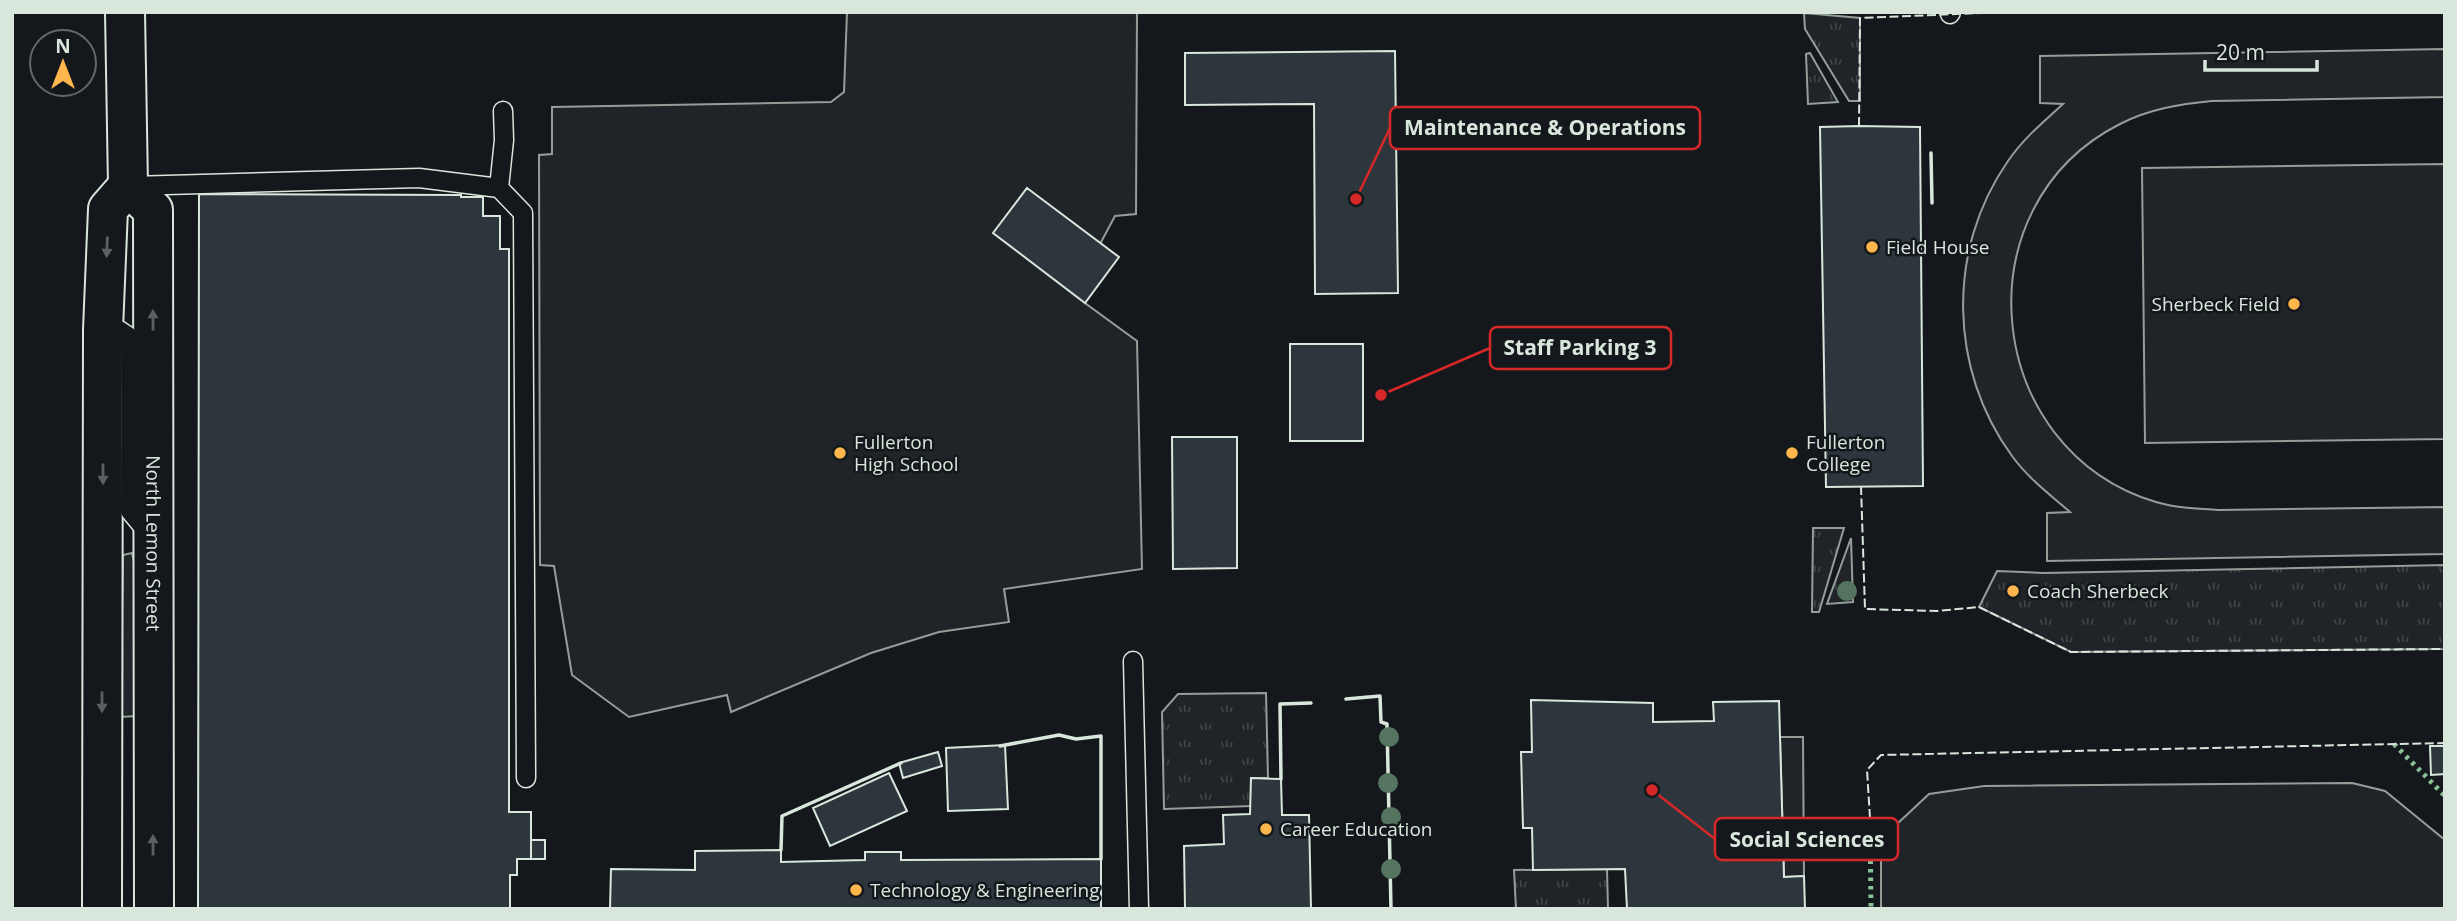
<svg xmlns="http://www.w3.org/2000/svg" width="2457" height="921" font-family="'Open Sans',sans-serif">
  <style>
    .grass { fill: url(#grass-tufts); stroke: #939e99; stroke-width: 2 }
    .garden { fill: #202428; stroke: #939e99; stroke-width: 2 }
    .building { fill: #2c363c; stroke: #d8e6dc; stroke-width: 2 }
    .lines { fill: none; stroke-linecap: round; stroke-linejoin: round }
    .service-casing { stroke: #d8e6dc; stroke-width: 21 }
    .tertiary-casing { stroke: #d8e6dc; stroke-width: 42 }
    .service { stroke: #14181c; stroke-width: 18 }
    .tertiary { stroke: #14181c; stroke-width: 38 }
    .hedge { stroke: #8ac095; stroke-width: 5; stroke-dasharray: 3.5 5; stroke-linecap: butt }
    .fence { stroke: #d8e6dc; stroke-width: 2; stroke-dasharray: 9 3.5; stroke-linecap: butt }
    .wall { stroke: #d8e6dc; stroke-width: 3.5 }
    .tree { fill: #55745f }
    .oneway { fill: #59605f }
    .poi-dot { fill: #ffb74d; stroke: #14181c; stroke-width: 2.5 }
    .labels { text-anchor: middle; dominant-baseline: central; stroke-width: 5; stroke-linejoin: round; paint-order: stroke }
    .poi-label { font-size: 19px; fill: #d8e6dc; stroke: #14181c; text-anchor: start }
    .street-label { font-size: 19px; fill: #d8e6dc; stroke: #14181c }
    .leader { fill: none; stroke: #d62828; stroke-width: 2.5 }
    .callout-dot { fill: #d62828; stroke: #14181c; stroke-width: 2.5 }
    .callout { fill: #14181c; stroke: #d62828; stroke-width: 2.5 }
    .callout-label { font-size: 21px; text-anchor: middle; font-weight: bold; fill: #d8e6dc }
  </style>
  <defs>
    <pattern id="grass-tufts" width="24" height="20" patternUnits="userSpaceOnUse" patternTransform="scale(1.75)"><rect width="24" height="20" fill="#202428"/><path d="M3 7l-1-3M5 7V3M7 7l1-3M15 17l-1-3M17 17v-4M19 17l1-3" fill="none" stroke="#404447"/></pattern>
  </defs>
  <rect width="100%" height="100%" fill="#14181c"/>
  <path class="grass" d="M1804 13 1860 18V101H1849L1805 29Z
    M1810 53 1838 102 1808 104 1806 54Z
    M1813 528H1844L1819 612H1812Z
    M1851 538 1853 602 1827 604Z
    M2445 565V649L2071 652 1979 607 1997 571 2044 573Z
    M1266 693 1268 778H1251V806L1164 809 1162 712 1178 694Z
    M1607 869 1608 909H1516L1514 870Z"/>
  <path class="garden" d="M847 12H1137L1136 214 1115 216 1100 244 1085 303 1137 341 1142 569 1004 589 1009 622 939 632 871 653 731 712 727 695 629 717 572 675 554 566 540 565 539 155 552 154V107L831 102 844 92Z
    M2445 49V97L2212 101C2180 104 2149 109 2120 124 1958 206 1983 450 2156 502 2176 508 2198 509 2219 510L2445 507V554L2047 561V513L2070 512C2049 494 2028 478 2012 456 1949 370 1946 250 2008 161 2023 139 2043 122 2063 104L2040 103V56Z
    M2445 164V439L2145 443 2142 168Z
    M132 553 139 583 137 716 120 717 123 555Z
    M1780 737H1803L1804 876 1784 877Z
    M2352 783 2385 791 2445 840V909H1881V839L1929 794 1984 786Z"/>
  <path class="building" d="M1395 51 1398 293 1315 294 1314 104 1185 105V53Z
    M1859 126 1920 127 1923 486 1826 487 1820 127Z
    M1027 188 1119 257 1085 303 993 233Z
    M199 194 461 195V197H483V216H500V249H509V812H531V859H517V875H510V909H198Z
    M1290 344H1363V441H1290Z
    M1172 437H1237V568L1173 569Z
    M1531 700 1653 703V722L1714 721 1713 702 1779 701 1784 877 1804 876 1805 909H1627L1625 869 1533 870 1532 828H1523L1521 752H1532Z
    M1005 745 1008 809 948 811 946 748Z
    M2430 746H2445V774L2431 775Z
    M938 752 942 766 903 778 899 763Z
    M889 773 907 811 830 846 813 808Z
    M1251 778 1281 779 1282 815H1309L1311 909H1185L1184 846 1224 844 1223 815 1250 814Z
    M531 840H545V859H531Z
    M781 850V862L865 860V852H901V860L1101 859V909H610L611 869 695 870V851Z"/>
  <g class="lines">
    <g class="service-casing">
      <path id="service" d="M1950 14 1951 12
        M131 186 419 178 499 188 523 213 526 778
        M499 188 504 140 503 111
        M103 330H119L128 336 131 349 130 511 149 534
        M1133 661 1139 909"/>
    </g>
    <g class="tertiary-casing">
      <g id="tertiary">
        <path id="s1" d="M128 186 153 210 154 909"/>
        <path d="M102 909 103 330 108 209 128 186 125 12"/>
      </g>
    </g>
    <use href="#service" class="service"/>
    <use href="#tertiary" class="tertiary"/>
    <path class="hedge" d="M2394 744 2445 796
      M1870 818 1871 909"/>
    <path class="fence" d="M1859 126 1860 18 2006 12
      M1861 486 1865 609 1937 611 1979 607 2071 652 2445 649
      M1870 818 1867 770 1881 755 2445 743"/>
    <path class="wall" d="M1931 153 1932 203
      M1346 699 1380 696 1381 722 1387 724 1391 909
      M1000 746 1059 735 1076 739 1101 736V859
      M1281 779 1280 704 1311 703
      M781 850 782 816 901 763"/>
  </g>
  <g class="tree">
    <circle cx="1847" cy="591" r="10"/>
    <circle cx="1389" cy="737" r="10"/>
    <circle cx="1388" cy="783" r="10"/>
    <circle cx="1391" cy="817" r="10"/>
    <circle cx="1391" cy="869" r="10"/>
  </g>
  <defs><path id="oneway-solid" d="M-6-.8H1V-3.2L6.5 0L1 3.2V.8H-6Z" transform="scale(1.75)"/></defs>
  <g class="oneway">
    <use href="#oneway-solid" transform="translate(107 247) rotate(92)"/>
    <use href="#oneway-solid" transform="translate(153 320) rotate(-90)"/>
    <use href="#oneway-solid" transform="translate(103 474) rotate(90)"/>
    <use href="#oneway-solid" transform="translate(102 702) rotate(90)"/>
    <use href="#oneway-solid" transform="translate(153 845) rotate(-90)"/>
  </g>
  <g class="poi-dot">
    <circle cx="1872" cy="247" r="7"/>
    <circle cx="2294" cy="304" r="7"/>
    <circle cx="840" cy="453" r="7"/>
    <circle cx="1792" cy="453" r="7"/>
    <circle cx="2013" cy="591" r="7"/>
    <circle cx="1266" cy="829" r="7"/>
    <circle cx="856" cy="890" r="7"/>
  </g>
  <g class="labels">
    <g class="poi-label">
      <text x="1886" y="247">Field House</text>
      <text x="2280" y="304" text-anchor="end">Sherbeck Field</text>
      <text x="854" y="442">Fullerton<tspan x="854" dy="22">High School</tspan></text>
      <text x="1806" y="442">Fullerton<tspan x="1806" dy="22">College</tspan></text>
      <text x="2027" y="591">Coach Sherbeck</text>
      <text x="1280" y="829">Career Education</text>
      <text x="870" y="890">Technology &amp; Engineering</text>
    </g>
    <g class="street-label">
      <text stroke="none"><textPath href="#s1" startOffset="368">North Lemon Street</textPath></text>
    </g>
  </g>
  <path class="leader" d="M1356 199L1390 128M1381 395L1490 348M1652 790L1715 839"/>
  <g class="callout-dot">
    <circle cx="1356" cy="199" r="7"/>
    <circle cx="1381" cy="395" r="7"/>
    <circle cx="1652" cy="790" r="7"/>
  </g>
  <g class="callout">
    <rect x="1390" y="107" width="310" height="42" rx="7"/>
    <rect x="1490" y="327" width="181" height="42" rx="7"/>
    <rect x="1715" y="818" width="183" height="42" rx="7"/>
  </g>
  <g class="callout-label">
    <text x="1545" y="135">Maintenance &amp; Operations</text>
    <text x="1580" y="355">Staff Parking 3</text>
    <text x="1807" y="847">Social Sciences</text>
  </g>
  <rect width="2457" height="921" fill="none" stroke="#d8e6dc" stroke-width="28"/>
  <g transform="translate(63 63)"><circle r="33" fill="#14181c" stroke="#626a69" stroke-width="2"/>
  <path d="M0-5L12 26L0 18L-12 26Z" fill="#ffb74d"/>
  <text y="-10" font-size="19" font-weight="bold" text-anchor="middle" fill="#d8e6dc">N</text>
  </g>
  <path d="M2205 60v10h112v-10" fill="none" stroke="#d8e6dc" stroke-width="3.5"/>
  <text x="2216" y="60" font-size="21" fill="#d8e6dc" stroke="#14181c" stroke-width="5" paint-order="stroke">20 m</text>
</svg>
